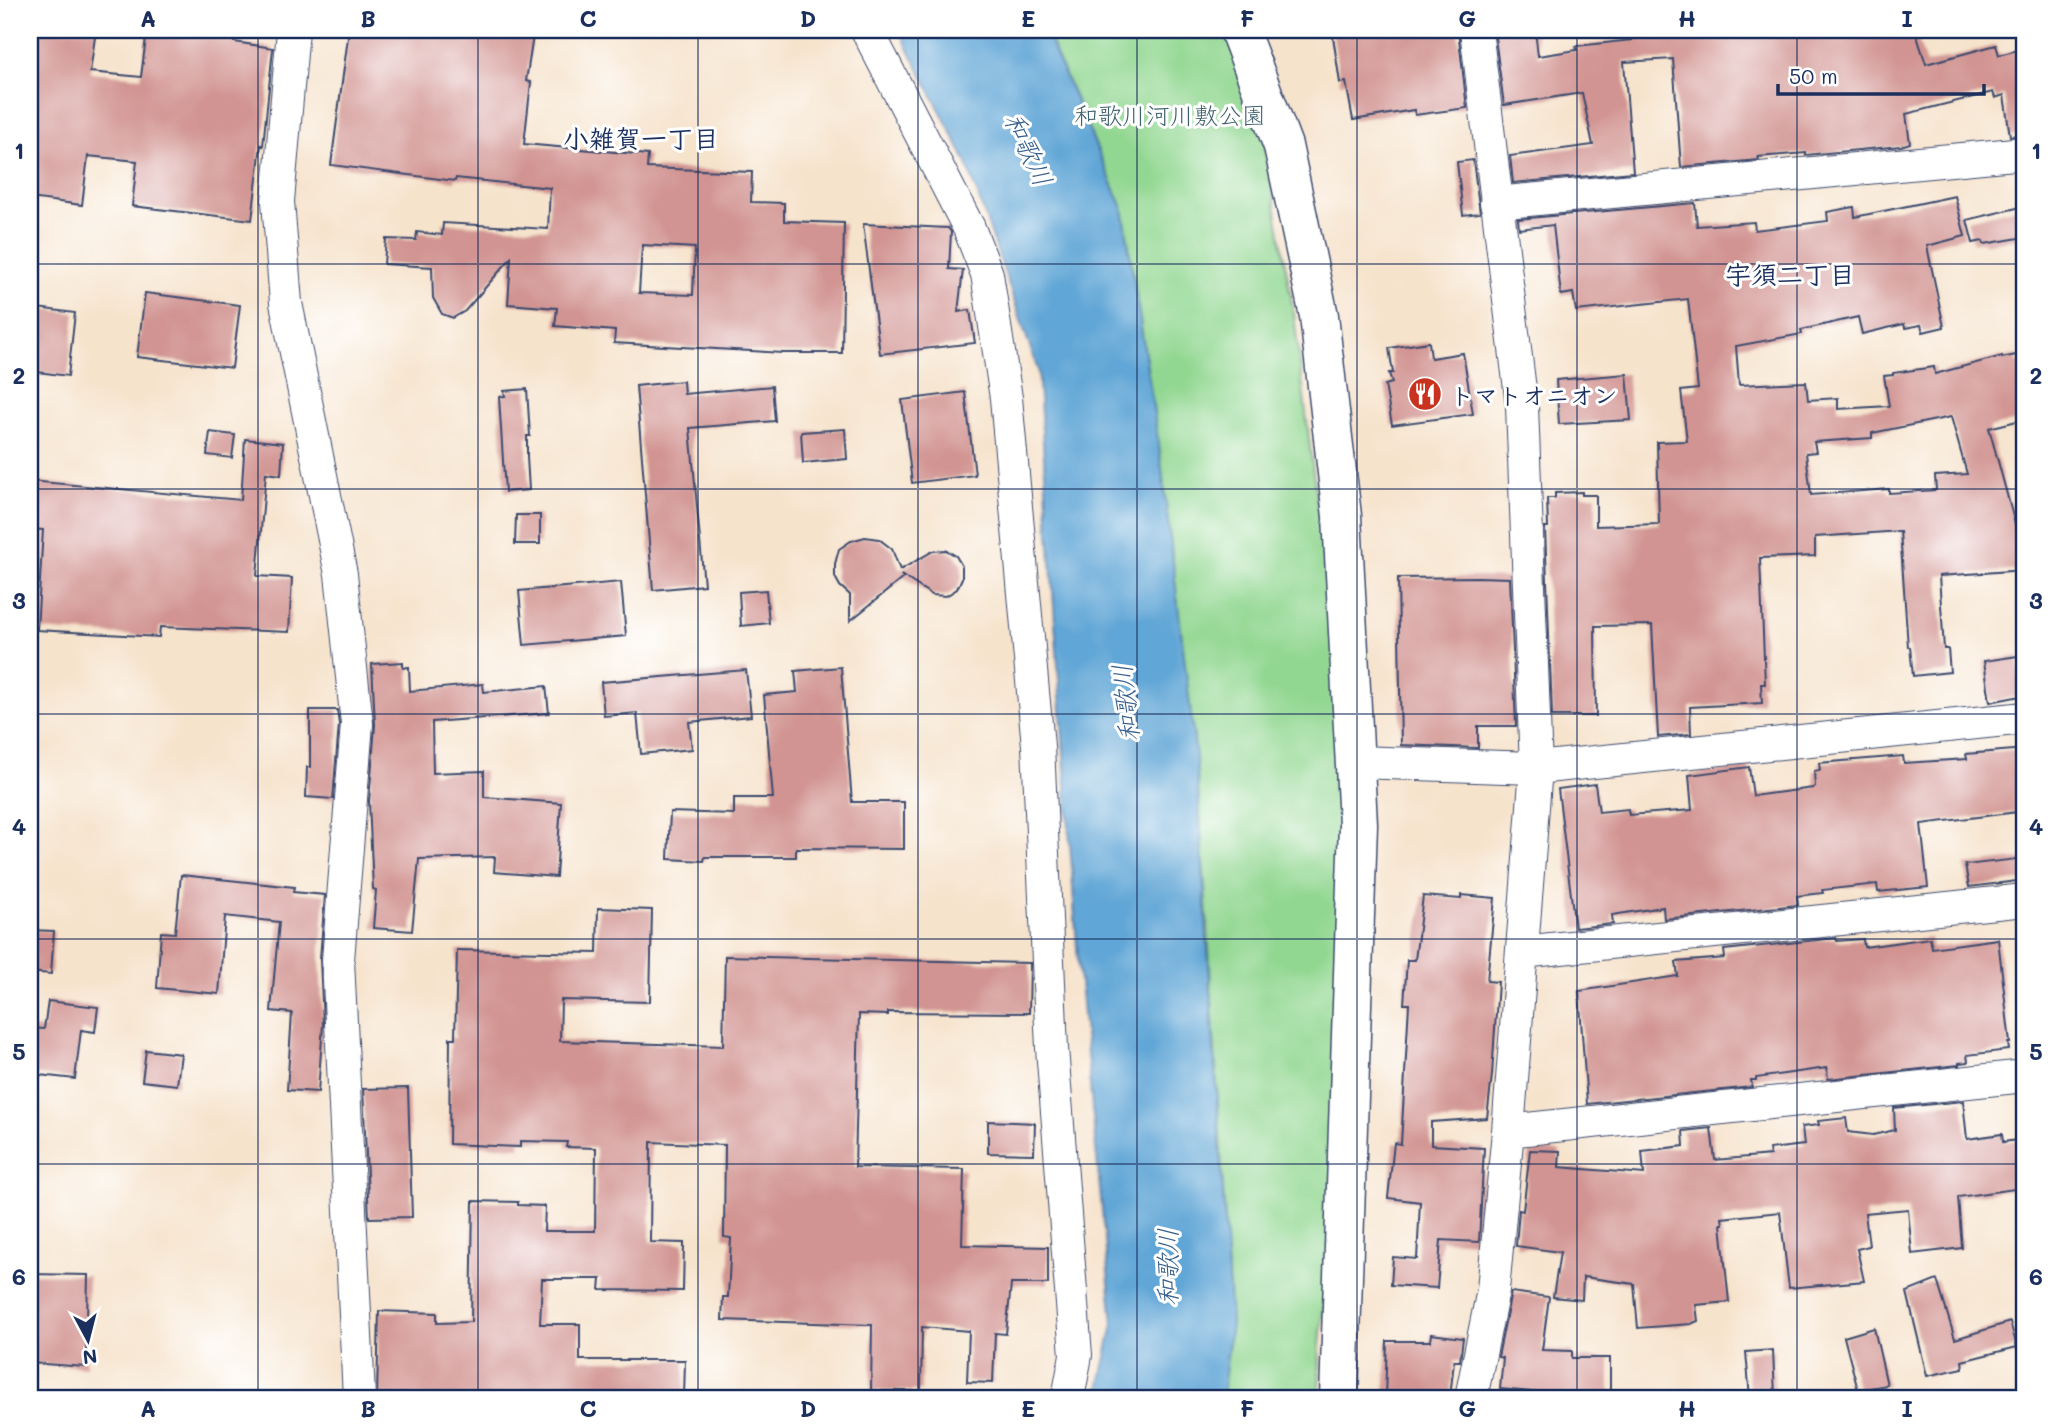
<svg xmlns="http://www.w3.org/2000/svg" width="2055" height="1428" font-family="Mali,'Klee One',sans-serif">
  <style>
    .green { fill: #92d791; stroke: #568378; stroke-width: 2 }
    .water { fill: #60a6d6; stroke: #3e6a9a; stroke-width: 2 }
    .building { fill: #d19492; fill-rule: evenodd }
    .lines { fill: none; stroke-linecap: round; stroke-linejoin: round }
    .minor-casing { stroke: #3c4a6e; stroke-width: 34 }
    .tertiary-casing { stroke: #3c4a6e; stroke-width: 41 }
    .minor { stroke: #fff; stroke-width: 32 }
    .tertiary { stroke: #fff; stroke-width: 38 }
    .grid { fill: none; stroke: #1b2f5e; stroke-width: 2; stroke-opacity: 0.55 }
    .labels { text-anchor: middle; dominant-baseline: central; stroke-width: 6; stroke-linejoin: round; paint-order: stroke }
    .park-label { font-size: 24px; fill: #3f616d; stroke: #fff }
    .poi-label { font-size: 24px; font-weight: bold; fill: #1b2f5e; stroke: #fff; text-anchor: start }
    .neighbourhood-label { font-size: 26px; font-weight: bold; fill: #1b2f5e; stroke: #fff }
    .water-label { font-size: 26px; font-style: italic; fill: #375f8e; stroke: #fff }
    .neatline { fill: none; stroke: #1b2f5e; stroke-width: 2.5 }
    .grid-label { font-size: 23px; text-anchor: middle; font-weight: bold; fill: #1b2f5e }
  </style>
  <rect width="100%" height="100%" fill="#fff"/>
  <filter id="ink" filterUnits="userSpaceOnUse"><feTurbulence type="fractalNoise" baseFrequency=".0143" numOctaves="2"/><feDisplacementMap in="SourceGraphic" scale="14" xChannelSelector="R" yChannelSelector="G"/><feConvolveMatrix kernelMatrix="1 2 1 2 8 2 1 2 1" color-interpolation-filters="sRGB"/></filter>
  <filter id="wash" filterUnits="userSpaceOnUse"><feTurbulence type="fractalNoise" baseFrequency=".00686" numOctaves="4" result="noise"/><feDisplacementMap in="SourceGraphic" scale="28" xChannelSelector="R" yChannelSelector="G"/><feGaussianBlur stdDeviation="1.57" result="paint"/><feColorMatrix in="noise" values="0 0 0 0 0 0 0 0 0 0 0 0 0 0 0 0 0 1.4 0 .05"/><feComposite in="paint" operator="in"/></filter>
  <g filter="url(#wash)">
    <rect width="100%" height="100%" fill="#f6e3cc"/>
    <path class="green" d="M1053 30H1226L1264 141 1294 315 1337 669 1344 857 1330 1228 1320 1345 1319 1398H1222L1231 1323 1208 930 1196 757 1160 453 1123 208 1048 36Z"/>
    <path class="water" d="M899 30H1053L1048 37 1123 208 1160 453 1196 757 1231 1323 1222 1398H1097L1113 1324 1078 962 1038 370 966 161Z"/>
    <g id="blocks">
      <path class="building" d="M30 30H96L90 72 141 77 147 30H235L234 42 273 48 263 146 261 145 252 220 132 206 137 161 88 156 82 205 30 198Z
        M349 30H534L526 81 531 82 524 144 648 155 647 168 752 172 751 202 784 203V221L844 223 842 353H783L614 343 615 331 555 326 557 308 508 304 511 258 465 311 453 318 442 314 433 298 432 267 384 264 386 239 416 240 417 232 442 235 443 223 548 229 550 188 456 178 455 181 331 165ZM642 245 695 248 693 295 639 293Z
        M1332 30H1458L1467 108 1415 115 1414 110 1353 120 1346 82 1340 83Z
        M1494 30H1535L1538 56 1577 50 1576 46 1632 40V30H1915L1926 64 1996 45 1999 55 2025 48V135L2010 136 2004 95 1995 98 1993 92 1906 114 1910 143 1901 146 1806 155V153L1758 157 1759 160 1681 167 1673 59 1624 62 1633 172 1513 183 1510 156 1593 145 1582 93 1504 105Z
        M1473 160 1480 213 1463 215 1457 162Z
        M1955 196 1965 236 1927 246 1944 327 1923 332 1921 325 1905 328 1904 324 1862 334 1858 317 1801 330 1802 334 1736 346 1739 385 1806 382 1808 400 1838 398V409L1889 406 1884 376 1893 375V373L1934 367 1935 374 2002 356V358L2016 355 2018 363H2025V419L1989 428 2025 561V570L1939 576 1944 649H1948L1950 672 1913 676 1910 647H1908L1900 531 1815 537V556L1760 558 1765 684H1761L1762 703 1690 707 1691 734 1658 737 1652 625 1595 626 1596 716H1552L1545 527H1548L1547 498H1555V493L1582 492V495H1596V526L1659 524 1657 442 1687 441 1681 391 1698 389 1688 299 1576 311 1573 293 1561 295 1553 225 1519 229 1518 219 1695 203 1697 226 1754 222 1755 230 1828 221 1827 212 1854 207 1855 217ZM1951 417 1967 474 1935 476 1936 490 1889 493V489L1811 495 1806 453 1816 452 1814 442 1872 438V433Z
        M2025 206V237L1984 244 1983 241 1973 243 1967 220Z
        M863 224 948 228 951 232 949 269 963 270 958 312 970 310 975 343 880 354Z
        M145 293 240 305 232 368 137 357Z
        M30 307 75 313 68 376 30 371Z
        M1429 342 1431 358 1463 353 1473 414 1392 425 1385 385 1392 383 1389 373H1393L1389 348Z
        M1627 374 1631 420 1559 424 1556 380Z
        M683 381 684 394 772 386 775 421 690 428 704 585 653 590 636 386Z
        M527 389 530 436H527V457L529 490 505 492 499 397 505 396 504 391Z
        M965 392 975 475 912 483 902 400Z
        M845 429 847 459 803 463 801 432Z
        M210 432 235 435 232 458 207 455Z
        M245 439 283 443 281 475 266 473 257 576 292 578 289 632 160 627 159 637 37 630 43 530 30 529V481L241 500Z
        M516 515H540V544H515Z
        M865 537 879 539 892 549 900 570 933 551 946 550 956 556 962 566V578L957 589 946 596 932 595 901 575 903 578 850 621V595L840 586 835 577V564L839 549 851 541Z
        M1477 577 1510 578 1516 726H1478V748L1401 745 1398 578Z
        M621 582 626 636 524 645 519 591Z
        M766 590 769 623 741 626 739 592Z
        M2018 656 2021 696 1990 702 1984 661Z
        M403 662V668L409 667 410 691 483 684 484 692 546 686 549 713 432 722 433 773 484 771V797L561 803 556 877 494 872 495 857 419 859 412 931 373 928 376 890 373 889 369 801 375 725 372 664Z
        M841 667 852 802H904V849L796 848V857H705L704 861 668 859 670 812 734 814V798H773L764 695 797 692 795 671Z
        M746 670 751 716 689 722 692 749 641 754 637 713 604 716 601 682Z
        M310 710H337L339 724 333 799 306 797 307 767H310Z
        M2025 749V811L1921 824 1928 887 1878 892 1877 884 1822 890 1823 893 1797 896 1798 905 1664 919 1663 907 1612 915 1613 924 1575 928 1558 789 1595 784 1599 812 1628 809 1629 815 1692 810 1689 775 1749 767 1753 796 1813 788 1815 786 1814 771 1820 770 1819 763 1903 756 1904 763 1967 759 1966 754Z
        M2025 858V880L1969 887 1965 865Z
        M181 875 294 887 293 892 325 895 320 959 323 1024 318 1092 287 1090 292 1013 271 1011 279 922 225 916 219 994 157 988 161 932 175 933Z
        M1461 895 1495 898 1487 981 1498 982 1492 1075 1487 1118 1431 1122V1145L1484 1148 1479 1242 1441 1240 1437 1288 1391 1285 1393 1257 1417 1259 1420 1202 1388 1198 1394 1143 1401 1144 1409 1004H1404L1407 960H1415L1423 896 1461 899Z
        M598 908 652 910 650 1002 561 1000 560 1041 723 1046 725 956 1030 963 1029 1013 888 1012V1015L859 1014 855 1167 964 1169 962 1245 1048 1247V1284H1011L1006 1334 995 1333 993 1383 967 1382 969 1331 922 1327 921 1391H871L872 1325 722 1320 723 1297H728L731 1238 724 1237 725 1145 651 1142 650 1242 684 1243 683 1291 600 1290 601 1279H542L540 1324H580V1360H685L684 1398 377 1397 379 1311 437 1313V1323L471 1322 473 1201 518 1202V1205L545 1206 544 1231H595L596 1148 566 1147 567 1142 520 1141V1147L449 1144 450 1038H455L457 950 597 953Z
        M30 930 54 931 51 974 30 972Z
        M1836 938 1837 941 1863 939 1864 947 1930 938 1932 948 1998 939 2010 1043H2008L2009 1050 1967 1055 1968 1062 1959 1063V1065L1828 1079 1827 1068 1756 1078V1080H1751L1752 1087 1587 1104 1579 991 1678 976 1676 962 1725 958 1724 950Z
        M48 1001 98 1007 95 1032 81 1030 75 1079 30 1074V1028L44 1029Z
        M146 1050 181 1054 177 1085 142 1081Z
        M408 1088 412 1217 369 1218 363 1089Z
        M1963 1101 1967 1139 2002 1134 2003 1142 2017 1140 2022 1188 1958 1197 1962 1248 1912 1254 1908 1209 1865 1213 1869 1246 1857 1249 1864 1281 1789 1288 1780 1212 1722 1218 1723 1224H1721L1729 1302 1696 1305 1698 1321 1691 1324 1638 1328 1634 1284 1583 1277 1582 1300 1553 1297 1560 1252 1516 1246 1519 1210 1523 1211 1530 1150 1560 1151 1559 1167 1644 1174 1642 1151 1684 1146 1683 1131 1711 1128 1715 1160 1770 1155 1769 1149 1804 1145 1802 1127 1819 1125 1818 1121 1846 1118 1848 1132 1873 1135 1895 1130 1894 1108Z
        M988 1121 1035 1123 1034 1154 988 1153Z
        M30 1274 88 1275 86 1367 30 1363Z
        M1937 1280 1955 1339 2010 1322 2017 1347 1962 1361 1963 1368 1927 1376 1907 1292Z
        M1511 1292 1549 1297 1542 1350 1572 1351V1358H1610V1395H1562L1500 1389 1503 1358 1498 1357Z
        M1874 1328 1887 1385 1858 1390 1844 1337Z
        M1431 1334 1463 1338 1460 1361H1454L1450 1398 1411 1393V1398H1385L1387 1341H1430Z
        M1773 1350 1775 1396 1750 1398 1746 1352Z"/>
    </g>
  </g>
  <g filter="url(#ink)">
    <use href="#blocks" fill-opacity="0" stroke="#3c4a6e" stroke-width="2"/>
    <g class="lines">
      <g class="minor-casing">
        <path id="minor" d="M293 30 278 201 286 303 341 574 357 724 338 960 359 1398
          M867 30 969 228 987 274 1006 398 1038 746 1052 1048 1076 1355 1068 1398
          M1496 203 2025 153
          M1356 762 1536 768 2025 718
          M1522 952 2025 900
          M1508 1131 2025 1076
          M1471 1398 1493 1290 1508 1131 1536 768 1522 406 1476 30"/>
      </g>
      <g class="tertiary-casing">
        <path id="tertiary" d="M1239 30 1283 146 1319 316 1342 516 1358 824 1339 1398"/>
      </g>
      <use href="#minor" class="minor"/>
      <use href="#tertiary" class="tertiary"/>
    </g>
  </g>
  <path class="grid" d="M258 30V1398M478 30V1398M698 30V1398M918 30V1398M1137 30V1398M1357 30V1398M1577 30V1398M1797 30V1398M30 264H2025M30 489H2025M30 714H2025M30 939H2025M30 1164H2025"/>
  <defs>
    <g id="restaurant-disc" transform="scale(1.75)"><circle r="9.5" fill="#c8321e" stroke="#fff"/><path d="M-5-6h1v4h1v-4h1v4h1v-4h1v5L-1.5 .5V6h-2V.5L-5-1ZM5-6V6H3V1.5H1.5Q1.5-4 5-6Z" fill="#fff"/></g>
  </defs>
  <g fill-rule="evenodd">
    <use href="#restaurant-disc" x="1425" y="394"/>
  </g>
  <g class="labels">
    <g class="park-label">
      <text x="1170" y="114">和歌川河川敷公園</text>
    </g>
    <g class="poi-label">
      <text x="1450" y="394">トマトオニオン</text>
    </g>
    <g class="neighbourhood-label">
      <text x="641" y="138">小雑賀一丁目</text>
      <text x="1790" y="274">宇須二丁目</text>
    </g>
    <g class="water-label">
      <text transform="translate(1029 149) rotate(65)">和歌川</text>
      <text transform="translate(1125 703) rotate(-96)">和歌川</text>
      <text transform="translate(1167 1267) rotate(-90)">和歌川</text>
    </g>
  </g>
  <rect width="2055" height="1428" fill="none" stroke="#fff" stroke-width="77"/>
  <g transform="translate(88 1340) rotate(173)" stroke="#ffffff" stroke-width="5" paint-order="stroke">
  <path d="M0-5L12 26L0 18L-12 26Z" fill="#1b2f5e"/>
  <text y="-10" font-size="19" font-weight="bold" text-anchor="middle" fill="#1b2f5e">N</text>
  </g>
  <path d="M1778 84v10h206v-10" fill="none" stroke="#1b2f5e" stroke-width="3.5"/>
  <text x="1789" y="84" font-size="21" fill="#1b2f5e" stroke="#ffffff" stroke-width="5" paint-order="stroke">50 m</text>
  <rect x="38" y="38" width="1978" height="1352" class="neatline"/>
  <g class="grid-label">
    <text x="148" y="27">A</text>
    <text x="368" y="27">B</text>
    <text x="588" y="27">C</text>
    <text x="808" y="27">D</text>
    <text x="1028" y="27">E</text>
    <text x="1247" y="27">F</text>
    <text x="1467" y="27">G</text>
    <text x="1687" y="27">H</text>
    <text x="1907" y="27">I</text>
    <text x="19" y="159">1</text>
    <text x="2036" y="159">1</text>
    <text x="19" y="384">2</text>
    <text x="2036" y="384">2</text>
    <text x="19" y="609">3</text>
    <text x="2036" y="609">3</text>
    <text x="19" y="835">4</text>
    <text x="2036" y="835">4</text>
    <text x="19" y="1060">5</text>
    <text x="2036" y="1060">5</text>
    <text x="19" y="1285">6</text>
    <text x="2036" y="1285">6</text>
    <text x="148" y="1417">A</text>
    <text x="368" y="1417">B</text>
    <text x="588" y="1417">C</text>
    <text x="808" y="1417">D</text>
    <text x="1028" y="1417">E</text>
    <text x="1247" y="1417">F</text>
    <text x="1467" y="1417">G</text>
    <text x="1687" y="1417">H</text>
    <text x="1907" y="1417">I</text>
  </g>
</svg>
